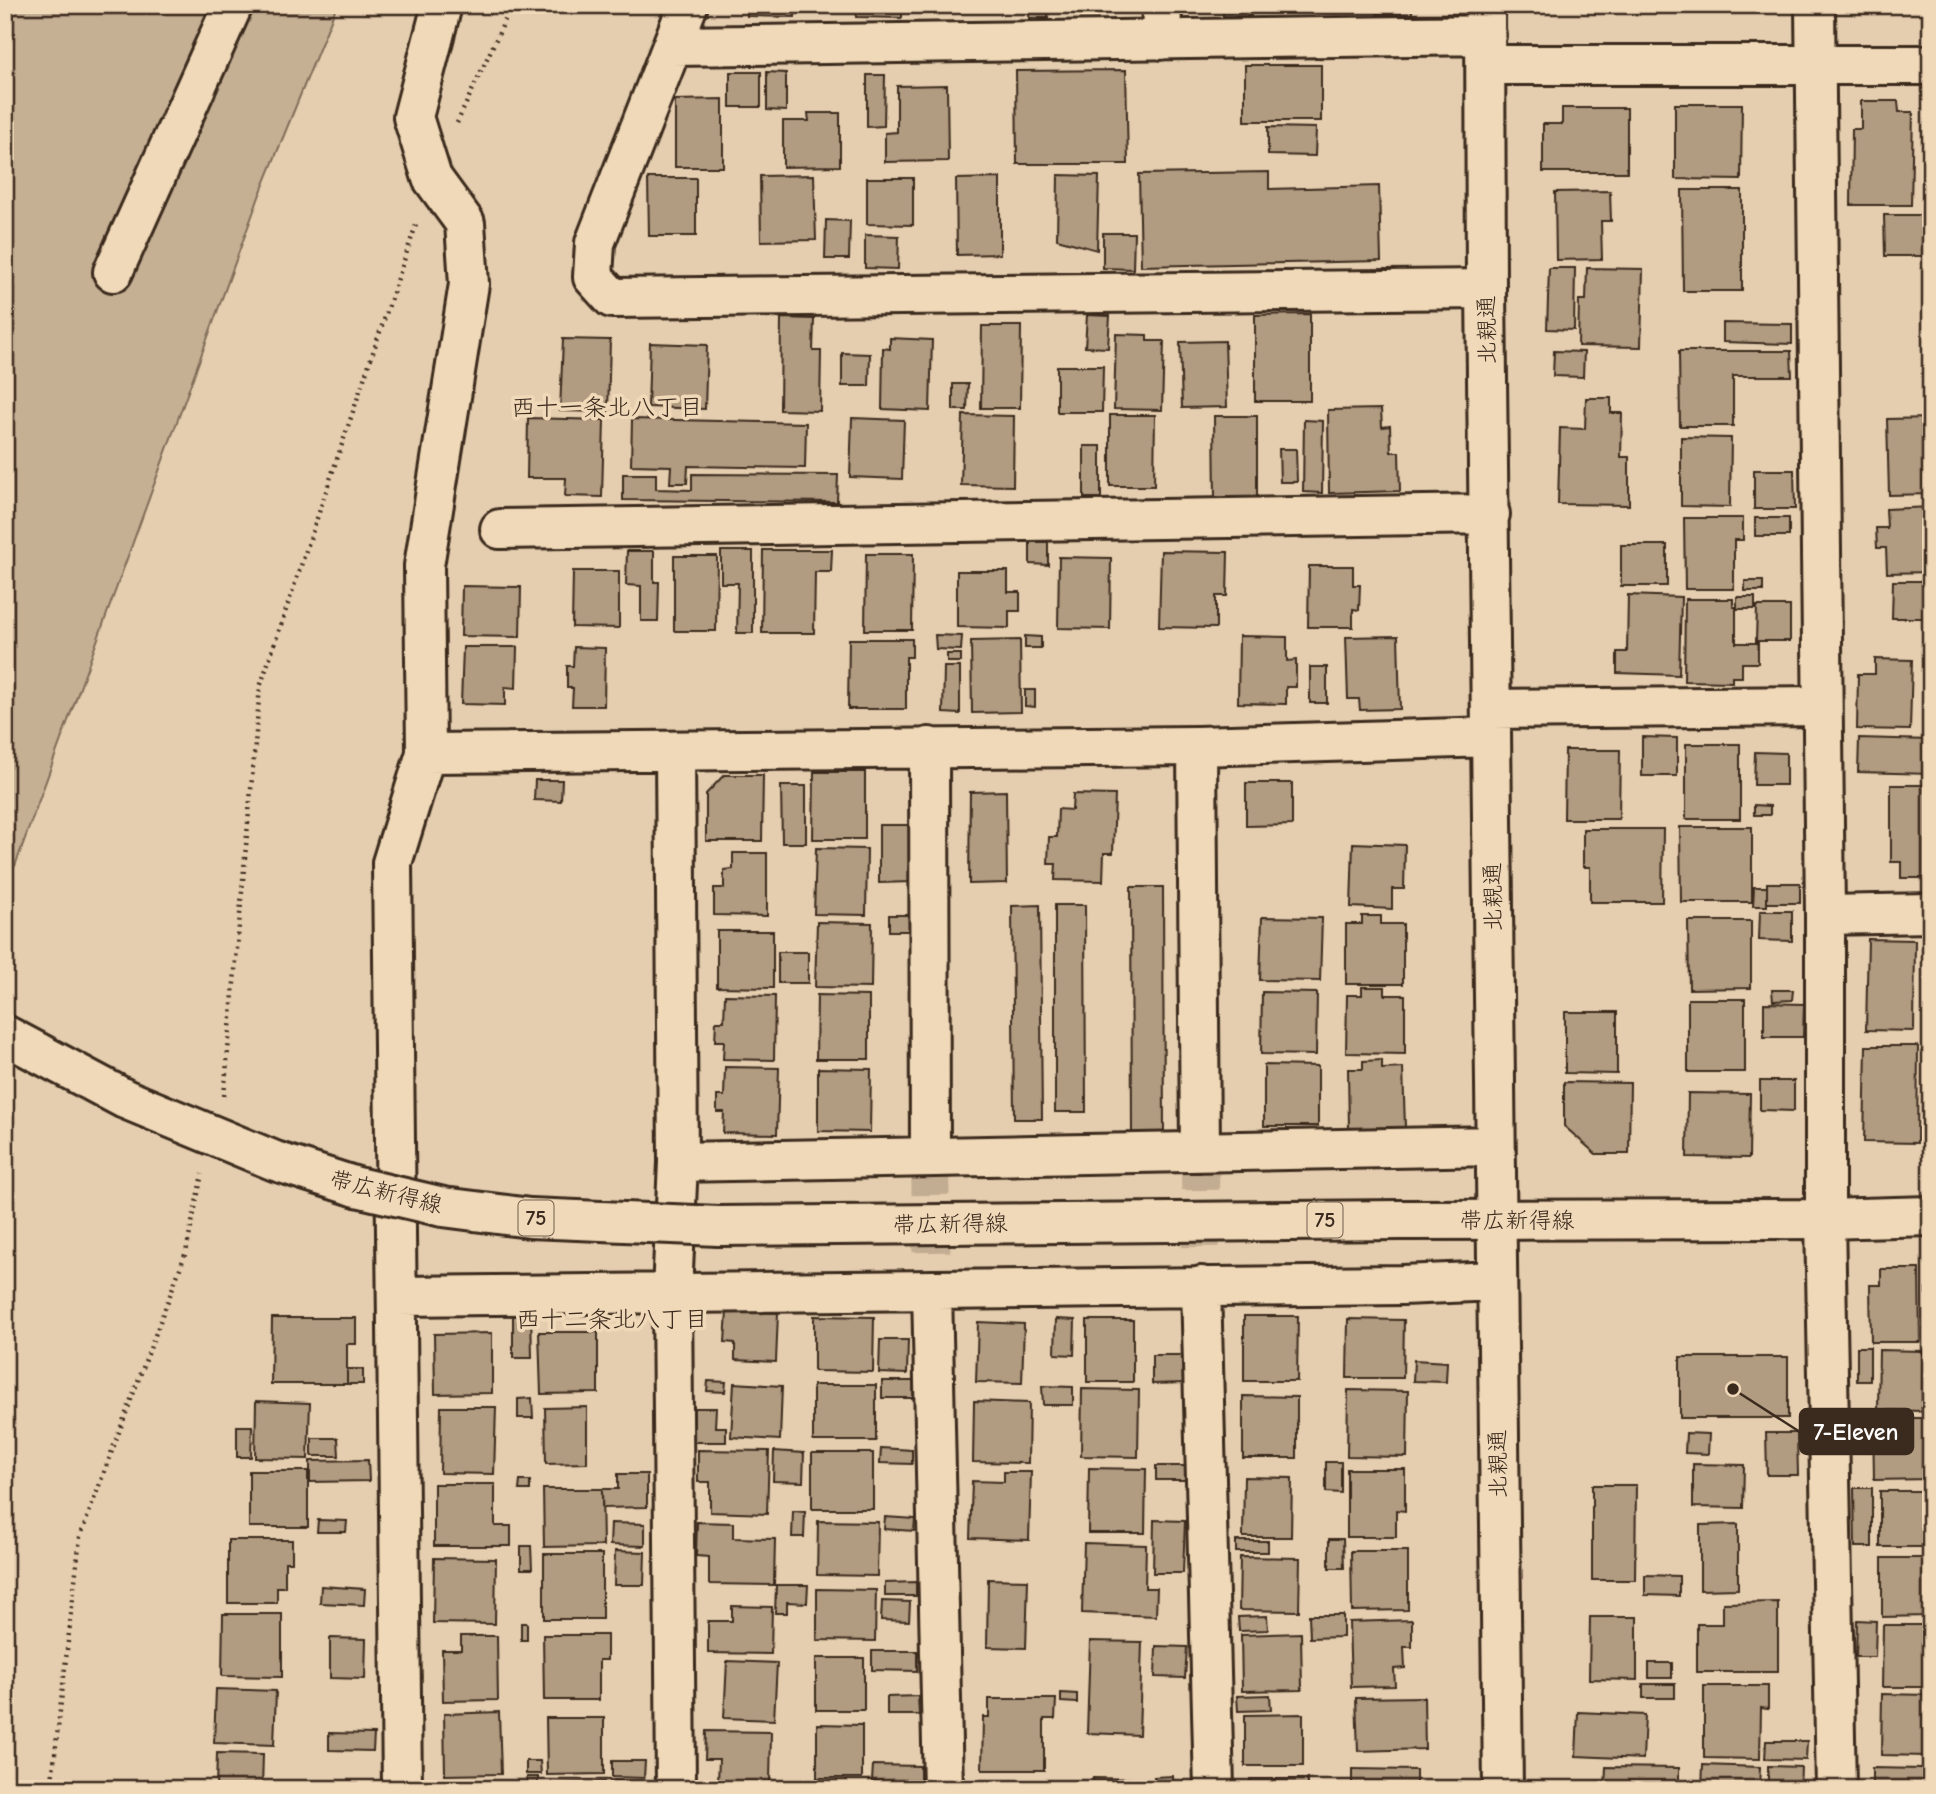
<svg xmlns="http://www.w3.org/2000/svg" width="1936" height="1794" font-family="'Comic Neue','Klee One',sans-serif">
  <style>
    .park { fill: #c5b094; stroke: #806d59; stroke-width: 2 }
    .building { fill: #b19b81; stroke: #3b2a1e; stroke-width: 2 }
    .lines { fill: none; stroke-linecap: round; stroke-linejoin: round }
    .minor-tunnel { stroke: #c3ad92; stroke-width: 38; stroke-dasharray: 38 19; stroke-linecap: butt }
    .minor-casing { stroke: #3b2a1e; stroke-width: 44 }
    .major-casing { stroke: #3b2a1e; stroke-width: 44 }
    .path { stroke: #3b2a1e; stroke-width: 4.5; stroke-dasharray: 2 5; stroke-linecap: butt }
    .minor { stroke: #f0d9b8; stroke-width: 38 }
    .major { stroke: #f0d9b8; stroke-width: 38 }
    .major-bridge-casing { stroke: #3b2a1e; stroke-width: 44; stroke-linecap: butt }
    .major-bridge { stroke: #f0d9b8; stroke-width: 38 }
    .labels { text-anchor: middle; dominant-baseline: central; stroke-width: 7; stroke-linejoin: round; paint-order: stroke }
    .shield { fill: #f0d9b8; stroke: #715e4c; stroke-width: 2 }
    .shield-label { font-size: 21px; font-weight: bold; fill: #3b2a1e }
    .street-label { font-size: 23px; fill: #3b2a1e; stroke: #f0d9b8 }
    .neighbourhood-label { font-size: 24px; fill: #3b2a1e; stroke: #f0d9b8 }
    .leader { fill: none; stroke: #3b2a1e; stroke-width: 2.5 }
    .callout-dot { fill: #3b2a1e; stroke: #f0d9b8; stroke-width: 2.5 }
    .callout { fill: #3b2a1e; stroke: #3b2a1e; stroke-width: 2.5 }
    .callout-label { font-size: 24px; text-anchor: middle; font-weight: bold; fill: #fff }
  </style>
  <rect width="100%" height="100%" fill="#e5ceaf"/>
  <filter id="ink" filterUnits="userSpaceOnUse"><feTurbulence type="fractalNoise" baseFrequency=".0143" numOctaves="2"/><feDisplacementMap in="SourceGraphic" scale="14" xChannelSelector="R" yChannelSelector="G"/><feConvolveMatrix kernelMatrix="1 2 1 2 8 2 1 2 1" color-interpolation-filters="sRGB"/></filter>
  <g filter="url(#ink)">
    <path class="park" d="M5 5H337L260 194 15 866 5 869Z"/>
    <path class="building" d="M747 5H795V17L747 16Z
      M856 5H902V18L856 17Z
      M1030 5H1049L1048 18H1029Z
      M1060 5H1105V10L1060 9Z
      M1223 5H1251V16H1223Z
      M1309 5H1336L1335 13 1309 11Z
      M1377 5H1412V15L1377 14Z
      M1245 65H1321V121H1245Z
      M1126 70 1128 164H1017L1016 71Z
      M730 72H761V107H730Z
      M767 72 786 73V111L767 110Z
      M867 75H885L884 126 867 127Z
      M947 85 948 161 885 162V133L897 132V86Z
      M723 99V167H675V100Z
      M1861 101H1898L1899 112H1913L1911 205H1851L1852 129H1861Z
      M1675 104H1742L1741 180 1675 179Z
      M1562 108H1627V172H1543V124H1562Z
      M808 113H840V166L783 167V121H809Z
      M1268 127 1316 128 1315 156 1268 155Z
      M1269 172V189L1379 186 1381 261 1141 266 1139 174Z
      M814 175 816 240 761 241 760 176Z
      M1058 175 1099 176 1097 250 1057 239Z
      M648 178H696V236H649Z
      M867 178H913V225L867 224Z
      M1000 178V254L957 255 956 179Z
      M1682 190H1742V291H1683Z
      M1610 191 1611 221H1601L1602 259 1556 260 1555 192Z
      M1884 215H1931V256H1885Z
      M826 220 850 221 849 259H825Z
      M1103 233H1134L1133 269 1103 268Z
      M865 235 899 236 898 269 865 268Z
      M1549 268H1575L1574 330 1547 329Z
      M1587 268 1643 269 1641 347 1578 346 1579 300H1586Z
      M1310 314V401H1255V315Z
      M1087 315 1110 316 1108 348 1085 347Z
      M781 318 814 319 813 351H821L820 411 780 410Z
      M1723 323 1792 324V344L1723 342Z
      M982 326H1021L1020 408H981Z
      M1116 334 1147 335V341H1164L1162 410 1114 409Z
      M890 338 932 340 930 411 882 409 883 348 890 349Z
      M563 339 610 340 608 412 560 411Z
      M1225 341 1227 407 1182 408 1180 342Z
      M650 343 707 345 705 409 648 407Z
      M1554 351 1584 352 1583 377 1553 376Z
      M1679 351H1791L1792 376H1733V426H1680Z
      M842 353 870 354 869 386H842Z
      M1057 366H1103L1102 412H1057Z
      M953 384H968L967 410H953Z
      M1586 398H1611V413H1622L1621 457H1629V505L1558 504 1560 428 1585 429Z
      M1381 409 1382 427 1390 426 1391 452H1399L1400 491 1329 493 1328 410Z
      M963 415 1014 416 1013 486 961 485Z
      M1110 415H1155L1154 486H1110Z
      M1214 416H1257V499L1215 500Z
      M528 418 604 420 602 497 565 496 566 478H527Z
      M852 418 904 420 902 479 850 477Z
      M1931 418V494L1889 495 1887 419Z
      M632 419 806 423 805 468 688 466 687 483H670L671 466 631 465Z
      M1304 420 1323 421 1322 493 1303 492Z
      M1681 437 1731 438 1730 507 1681 506Z
      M1084 446H1101V498H1084Z
      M1279 449H1296L1297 482H1280Z
      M1754 470H1794L1795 509H1754Z
      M623 474H656V489L692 490V474L838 475 837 502 623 500Z
      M1931 507V572L1887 573 1886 548H1877L1876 528H1887L1886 509Z
      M1684 518H1743V540H1734V589H1685Z
      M1755 518H1789V536H1755Z
      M1030 542H1048V565L1030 564Z
      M1621 545H1667V586H1621Z
      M763 550H832L831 572H815L814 633H762Z
      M627 551H654V582H659L658 621H641V586L626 585Z
      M721 551H753V633H737L738 583H721Z
      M1161 551 1228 552 1227 596H1216V628L1159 627Z
      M866 554H913L912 630H865Z
      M674 556H717L716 631H674Z
      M1059 557 1111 558 1110 629 1058 628Z
      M1309 566H1353V585H1360L1359 610 1353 609V627H1308Z
      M573 571H619V628L572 627Z
      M957 571H1008V592H1020V611H1009V628L957 627Z
      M1745 581H1763V591H1745Z
      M1893 581H1931V618H1892Z
      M462 586 521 587 520 637 461 636Z
      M1628 595 1681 597 1679 675 1617 673V652H1627Z
      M1737 597H1755V609H1737Z
      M1685 599H1733V607H1736V643H1758V663H1742V677H1732V682L1684 681Z
      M1757 606H1790V641H1756Z
      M935 635 962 636 961 650 936 649Z
      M1025 636 1041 637V648H1025Z
      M1239 636 1287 637V661L1296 660V687H1286V704L1238 703Z
      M1398 636 1400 709 1360 710 1359 699H1348L1346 637Z
      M849 639H912V657H906V709H848Z
      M1020 640 1021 712 972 713 971 641Z
      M463 647H517L516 688 505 687V705L461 704Z
      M574 647 605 648 604 706H572L573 688H567V666H573Z
      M947 654H961V662H947Z
      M1875 659 1912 660 1910 730 1857 729 1858 674H1875Z
      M944 667H960V714L943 713Z
      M1310 667H1327V703H1310Z
      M1025 690H1035V707L1025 706Z
      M1642 737 1677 738V776H1642Z
      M1859 738 1931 740V774L1858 772Z
      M1686 744H1740V819H1686Z
      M1565 750H1620L1619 819H1564Z
      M1755 752 1786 753V785H1754Z
      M814 772H865V839H813Z
      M724 775H763L762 841H706V794Z
      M535 780H562L561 801 534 800Z
      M1246 783H1292V825L1246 826Z
      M1891 785H1931V878H1901V862H1891Z
      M781 786H806V843H782Z
      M1006 791 1007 883 969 884 970 792Z
      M1073 794 1115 795 1113 853H1104L1103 881 1055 880 1056 864H1048L1049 837H1057L1058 809 1072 810Z
      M1754 805 1770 806V815H1754Z
      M879 825H911V882L879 883Z
      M1680 827H1752V902H1681Z
      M1583 829H1663L1662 902H1590V867H1583Z
      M1353 843 1405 845 1404 889H1392V909L1351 907Z
      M816 848 867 849 866 915 814 914Z
      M733 853H767V916L714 915V888H724V870L733 869Z
      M1767 883H1800V903H1767Z
      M1131 887H1163L1164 1136H1132Z
      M1754 887H1767V906H1753Z
      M1040 905 1042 1119H1014L1012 906Z
      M1055 905H1085L1086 1112H1055Z
      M1760 911H1792V941L1759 940Z
      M889 915H910V931H889Z
      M1362 916H1381V924H1403V984H1346V924H1362Z
      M1262 917 1322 918 1320 981 1260 980Z
      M1688 921H1751V988L1689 989Z
      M817 922 872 923 871 988 815 987Z
      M717 931H773V988L717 987Z
      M1868 939 1915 940 1914 1031 1866 1030Z
      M778 952H808V983H778Z
      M1362 987H1385V995H1405V1054L1346 1053 1347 995H1362Z
      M1772 990H1793L1792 1000 1773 1001Z
      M1262 992 1317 993 1316 1055 1261 1054Z
      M725 995 775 996 774 1060 723 1059 724 1041H715L716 1021H724Z
      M817 995 869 996V1059H816Z
      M1688 999H1745V1072H1688Z
      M1764 1003 1804 1004 1803 1037H1764Z
      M1565 1012H1617V1074L1565 1073Z
      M1866 1046H1918L1917 1143 1864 1142Z
      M1382 1060V1069L1403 1068 1405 1127 1349 1129 1348 1069H1363V1061Z
      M1264 1065 1318 1066V1126H1264Z
      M725 1067 779 1068 777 1134 723 1133 724 1112H717V1096H724Z
      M818 1068 871 1069 870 1132 818 1131Z
      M1760 1081H1794V1111L1760 1110Z
      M1564 1082 1630 1083 1629 1154H1596L1564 1126Z
      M1688 1093 1750 1094 1749 1158 1687 1157Z
      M1927 1268H1931V1303H1927Z
      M1881 1269H1919L1920 1342H1871L1870 1285H1881Z
      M513 1308H531L532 1358H513Z
      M727 1311 778 1313 776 1362 735 1360V1343L725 1342Z
      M814 1316 874 1317 873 1372 814 1371Z
      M1244 1316H1298L1297 1381H1244Z
      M272 1318H356V1344H347V1384H271Z
      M1056 1319 1075 1320 1074 1355 1055 1354Z
      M1348 1319 1404 1320 1403 1378H1347Z
      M1087 1320H1133V1382H1087Z
      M978 1322 1024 1324 1022 1383 976 1382Z
      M539 1332H598V1393L541 1394Z
      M492 1333V1393L435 1394 434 1334Z
      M880 1340H908L907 1374 879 1373Z
      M1857 1347H1870V1381H1857Z
      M1879 1350 1923 1351 1922 1411 1878 1410Z
      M1152 1355H1186V1383L1152 1384Z
      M1680 1357H1788V1418H1680Z
      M1414 1360 1447 1362 1446 1382 1413 1381Z
      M347 1369H363V1384H347Z
      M708 1381 726 1382 725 1392 707 1391Z
      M882 1381H914L913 1398H882Z
      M734 1383 782 1386 780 1440 731 1437Z
      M813 1385H876V1441H813Z
      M1042 1386 1073 1387V1405H1043Z
      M1082 1389 1139 1390 1138 1457 1081 1456Z
      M1348 1390 1408 1391 1407 1457 1347 1456Z
      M1243 1396 1297 1397V1458H1243Z
      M532 1398 533 1418H518V1399Z
      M256 1401 310 1403 308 1459 255 1458Z
      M974 1401 1029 1403 1028 1463 973 1462Z
      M441 1407H496L494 1474 440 1473Z
      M587 1407V1463L546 1464 545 1408Z
      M693 1408H716L715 1427H726V1442H693Z
      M1873 1418H1928L1929 1479 1874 1480Z
      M237 1426H252L251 1457H237Z
      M1686 1433 1709 1434 1708 1454 1685 1453Z
      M1766 1433H1797L1798 1475H1767Z
      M312 1438H338L339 1456H312Z
      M881 1448 912 1450V1464L880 1463Z
      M698 1450 769 1451 767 1514 710 1512V1482H698Z
      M774 1451 804 1453 803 1482 773 1481Z
      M812 1453H873V1509H812Z
      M368 1460 369 1481 310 1482V1461Z
      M1326 1462H1341V1493L1326 1492Z
      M1693 1464 1744 1465 1743 1508 1693 1507Z
      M1156 1466H1186L1187 1480H1156Z
      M1089 1468 1146 1469 1145 1533H1088Z
      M1347 1469H1405V1511L1396 1510V1537H1347Z
      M249 1471H308V1527H249Z
      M1004 1472H1031L1029 1540 970 1538 972 1481 1004 1482Z
      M618 1474H647V1507L602 1508V1489H618Z
      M1244 1477 1292 1478 1291 1537H1243Z
      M520 1481H530V1490H519Z
      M434 1484H495V1526H511V1546H434Z
      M1592 1485H1636L1635 1580H1592Z
      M1854 1488H1872V1547H1855Z
      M543 1489H602L603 1546 544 1547Z
      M1880 1491H1928V1547H1880Z
      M793 1511 805 1512 804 1537H792Z
      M885 1517 915 1519 914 1531 884 1529Z
      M318 1520 347 1521 346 1532H317Z
      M1154 1520 1185 1521 1183 1573H1153Z
      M818 1521 878 1522 877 1576 817 1575Z
      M697 1522 733 1523V1538L775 1539 774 1585 709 1584V1557L696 1556Z
      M611 1523 645 1524V1546L610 1545Z
      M1738 1524V1589L1700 1590V1525Z
      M1329 1539H1343L1344 1568H1329Z
      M228 1540H292V1562H285V1587H277V1603H228Z
      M1236 1541H1268V1552H1236Z
      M1084 1543 1146 1545 1145 1588H1157L1156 1616 1082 1613Z
      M521 1546H531L532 1569H521Z
      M615 1551 645 1552 644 1585H614Z
      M1351 1551H1408V1610L1352 1611Z
      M544 1554H602V1619H544Z
      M1240 1557 1300 1558 1299 1611 1239 1610Z
      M434 1558 496 1559 495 1624 433 1623Z
      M1882 1558H1927L1928 1616 1882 1617Z
      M1645 1575 1679 1576V1596L1645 1595Z
      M988 1579 1028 1580 1026 1648 987 1647Z
      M916 1582V1596H885V1583Z
      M776 1585H808L807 1603 787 1602V1613H775Z
      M321 1586 365 1589 364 1605 320 1603Z
      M817 1589 876 1590 875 1641 817 1640Z
      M882 1601 910 1602 909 1621 881 1620Z
      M1778 1602V1672H1697V1624H1723V1603Z
      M732 1606 772 1607 771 1654 708 1653V1621H732Z
      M223 1614H282V1677L222 1676Z
      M1309 1615H1343V1637L1310 1638Z
      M1267 1616 1268 1630 1239 1631 1238 1617Z
      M1590 1617H1637V1680L1589 1679Z
      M1412 1620V1647H1404L1405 1668 1394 1669 1395 1686 1351 1687 1349 1622Z
      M1857 1620 1876 1621 1875 1657H1856Z
      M521 1623H527V1640H521Z
      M1883 1625H1929L1928 1687H1882Z
      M1301 1633 1302 1690 1242 1691 1241 1635Z
      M543 1635H607V1660H599V1700H544Z
      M461 1636H497L498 1700 443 1701 442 1650H461Z
      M330 1638 366 1639 365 1679 330 1678Z
      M1090 1641 1142 1642 1139 1735 1087 1733Z
      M1156 1646 1187 1647 1185 1678 1155 1677Z
      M872 1651H917V1671L872 1670Z
      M816 1658H864V1710H816Z
      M727 1661 777 1663 774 1720 724 1718Z
      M1649 1663H1672V1678H1649Z
      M1643 1684H1675V1698H1643Z
      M1704 1686H1768V1709L1761 1708 1760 1759 1704 1758Z
      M216 1689 276 1691 274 1745 214 1743Z
      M1061 1693 1077 1694V1703L1061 1702Z
      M1882 1694 1928 1695 1927 1756 1881 1755Z
      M1270 1695 1271 1710 1238 1711 1237 1696Z
      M918 1696 919 1715H887V1697Z
      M1424 1697 1425 1749 1358 1751 1356 1698Z
      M989 1699H1056L1055 1719H1044V1770H982L983 1717H989Z
      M499 1712 501 1774 445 1775 444 1714Z
      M1578 1712 1645 1715 1643 1759 1576 1756Z
      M1303 1714V1766H1245V1715Z
      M546 1718H604V1774L547 1775Z
      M817 1724 862 1725V1778H817Z
      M706 1731 771 1732 770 1783 718 1782 719 1759H705Z
      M329 1733 374 1734 373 1751 329 1750Z
      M1766 1741H1807L1806 1760 1765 1759Z
      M217 1753 263 1754 262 1789H216Z
      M526 1761H540L541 1774H526Z
      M612 1761H645L644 1778 612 1777Z
      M873 1765 920 1766V1783L872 1781Z
      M1703 1765 1760 1767 1759 1789H1702Z
      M1768 1766 1801 1767 1800 1789H1768Z
      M1606 1767 1679 1768V1789H1605Z
      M1872 1768 1922 1769V1789H1872Z
      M1352 1769 1416 1770V1789H1352Z
      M1173 1776 1174 1789H1155L1154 1777Z
      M527 1777H538V1789H527Z
      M1093 1778 1139 1779V1789H1093Z
      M1250 1779H1307V1789H1250Z
      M610 1781H649V1789H611Z
      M604 1782V1789H551V1783Z
      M980 1782 1031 1784V1789H980Z
      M496 1784V1789H442V1785Z"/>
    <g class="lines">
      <path class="minor-tunnel" d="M1200 1152 1201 1286
        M930 1157 932 1290"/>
      <g class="minor-casing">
        <path id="minor" d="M688 5 595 243 593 277 612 298 1486 289
          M1485 5 1486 289 1503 1789
          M1815 5 1825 915V1219L1836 1789
          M1161 40 1162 5
          M672 46 1486 35
          M1486 65H1931
          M113 272 233 5
          M500 529 1490 514
          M1492 709 1822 706
          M1197 746 1200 1152
          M929 747 930 1157
          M675 752 678 1162 672 1292 676 1789
          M426 753 424 566 469 284 465 223 432 178 413 117 442 5
          M1825 915 1931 913
          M678 1162 1495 1146
          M1201 1286 1214 1789
          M932 1290 943 1789
          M398 1296 1402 1285 1496 1281
          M402 1789 392 863 426 753 1197 746 1491 737"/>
      </g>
      <g class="major-casing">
        <path id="major" d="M5 1035 125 1099 275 1161 357 1187
          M719 1226 1401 1220 1825 1219 1931 1216"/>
      </g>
      <path class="path" d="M457 123 512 5
        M224 1096 260 687 416 225
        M51 1789 80 1537 186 1252 202 1174"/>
      <use href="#minor" class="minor"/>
      <use href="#major" class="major"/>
      <g class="major-bridge-casing">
        <path id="major-bridge" d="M357 1187 443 1207 530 1218 719 1226"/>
      </g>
      <use href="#major-bridge" class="major-bridge"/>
    </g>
  </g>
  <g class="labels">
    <g class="shield">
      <rect x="518.5" y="1200.5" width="35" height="35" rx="5"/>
      <rect x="1307.5" y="1202.5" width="35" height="35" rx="5"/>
    </g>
    <g class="shield-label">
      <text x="536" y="1218">75</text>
      <text x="1325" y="1220">75</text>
    </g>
    <g class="street-label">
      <text transform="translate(1487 330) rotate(-91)">北親通</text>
      <text transform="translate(1493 897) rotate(-91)">北親通</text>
      <text transform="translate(386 1192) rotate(14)">帯広新得線</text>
      <text x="1517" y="1220">帯広新得線</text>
      <text transform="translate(950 1224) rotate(-1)">帯広新得線</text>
      <text transform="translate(1498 1464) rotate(-91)">北親通</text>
    </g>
    <g class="neighbourhood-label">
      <text x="607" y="407">西十一条北八丁目</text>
      <text x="612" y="1319">西十二条北八丁目</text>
    </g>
  </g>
  <path class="leader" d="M1733 1389L1800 1432"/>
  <circle class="callout-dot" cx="1733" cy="1389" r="7"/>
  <rect class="callout" x="1800" y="1409" width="113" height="45" rx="7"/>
  <g class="callout-label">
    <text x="1856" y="1440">7-Eleven</text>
  </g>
  <rect width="1936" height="1794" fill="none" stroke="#f0d9b8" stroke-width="28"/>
  <rect x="14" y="14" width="1908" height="1766" fill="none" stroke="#3b2a1e" stroke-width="2.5" filter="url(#ink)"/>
</svg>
